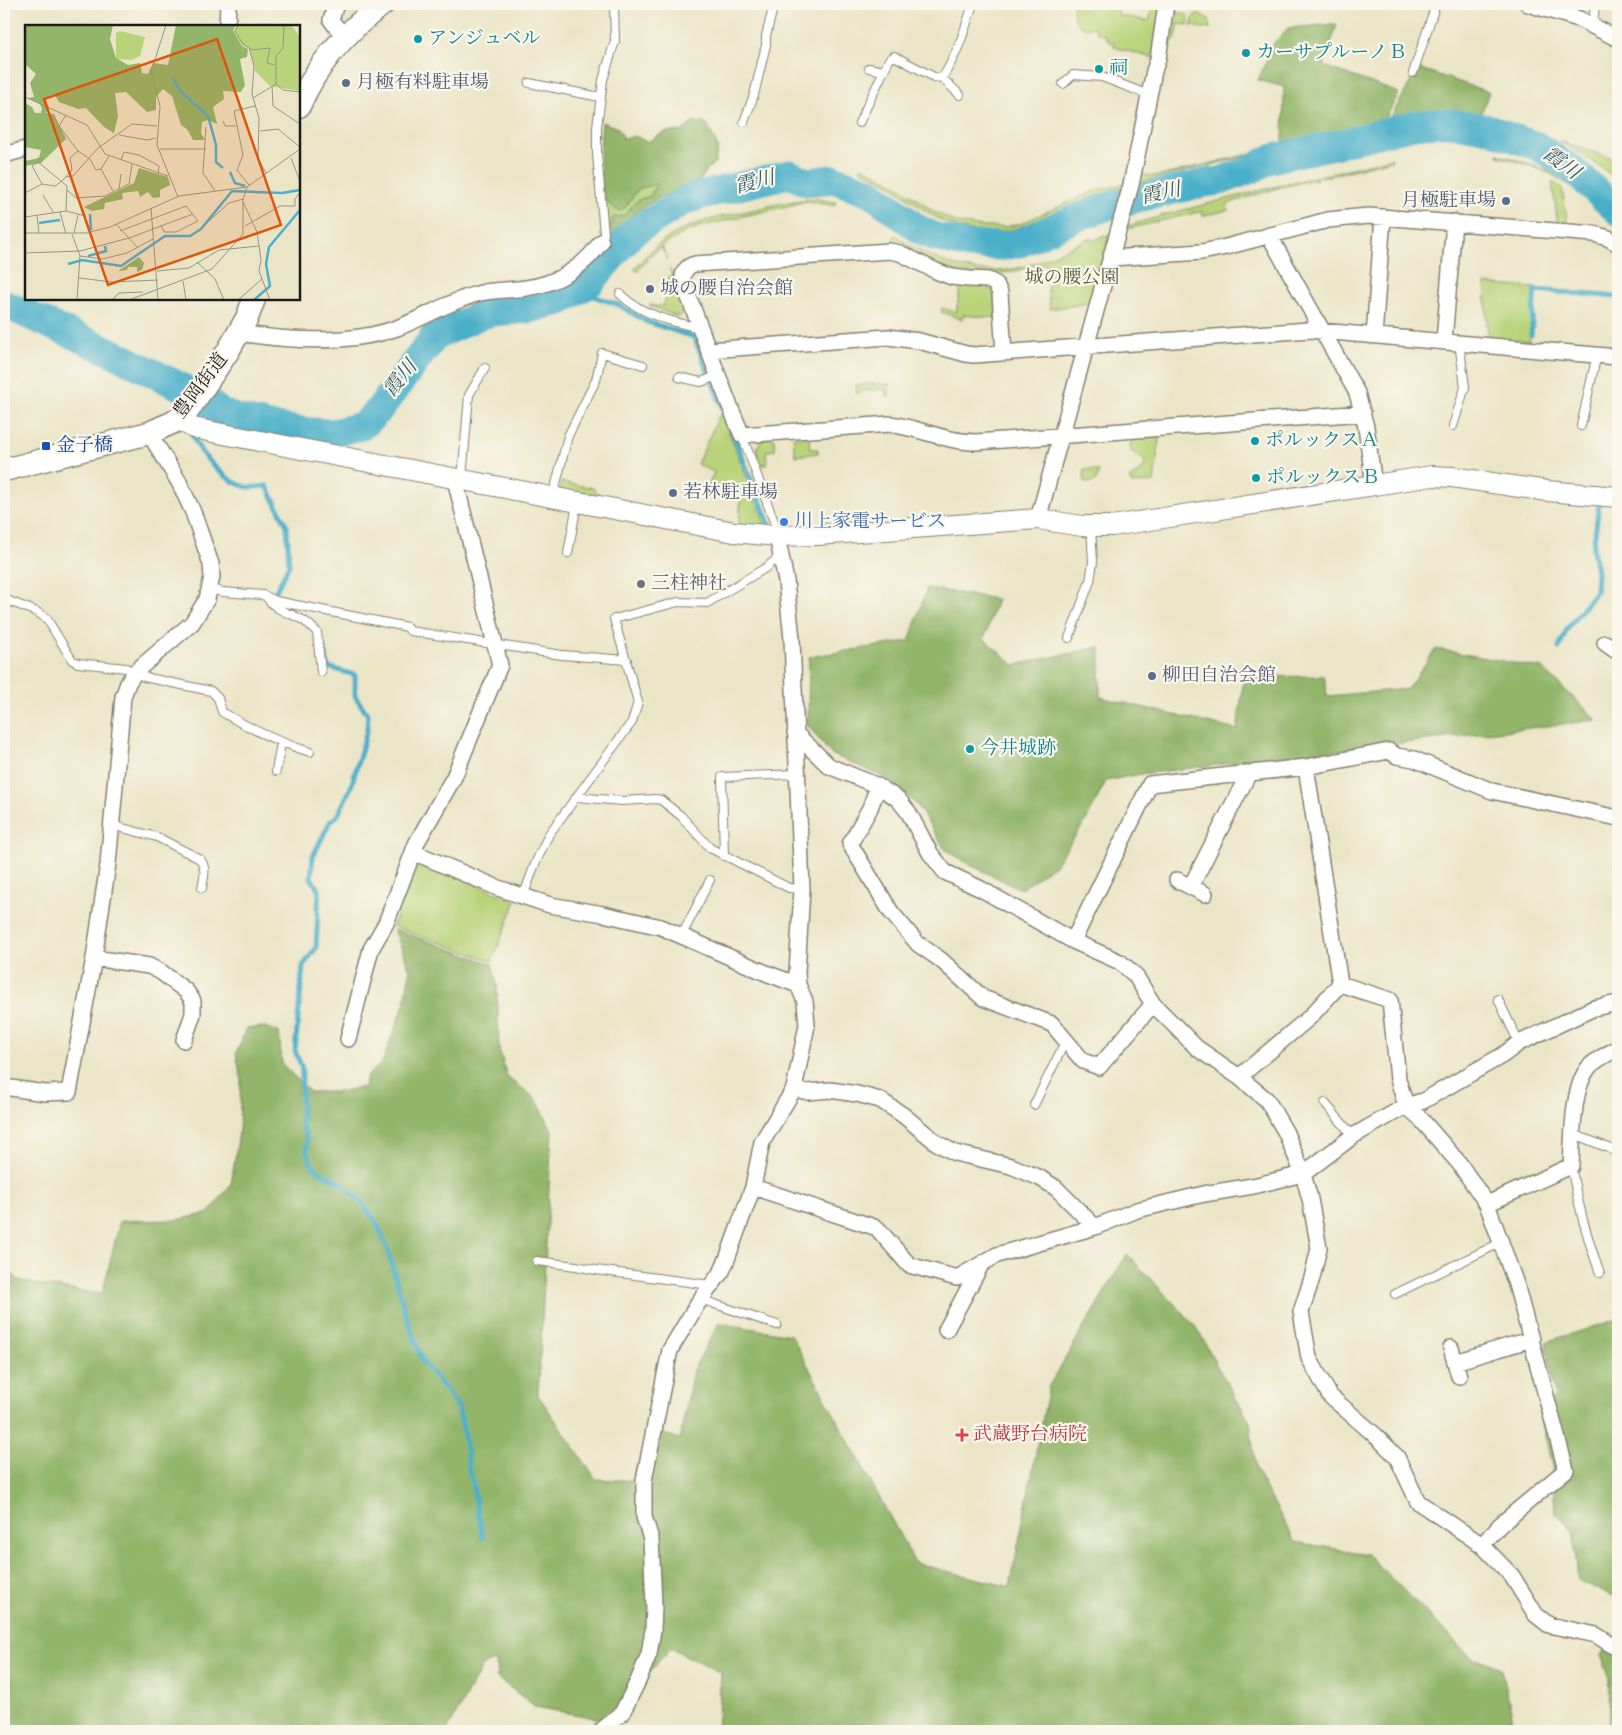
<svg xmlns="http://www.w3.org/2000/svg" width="1622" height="1735" font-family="Vollkorn,'Noto Serif JP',serif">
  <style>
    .green { fill: #b8d379; stroke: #6a784a }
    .forest { fill: #92b569; stroke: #576842 }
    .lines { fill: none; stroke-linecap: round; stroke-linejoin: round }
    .stream { stroke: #4aafc9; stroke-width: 5 }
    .river { stroke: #4aafc9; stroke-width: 29 }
    .lane-casing { stroke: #848072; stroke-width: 10 }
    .street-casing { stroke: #848072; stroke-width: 18 }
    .secondary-casing { stroke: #848072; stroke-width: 22 }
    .primary-casing { stroke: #848072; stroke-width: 25 }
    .lane { stroke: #fff; stroke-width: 8 }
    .street { stroke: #fff; stroke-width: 15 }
    .secondary { stroke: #fff; stroke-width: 20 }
    .primary { stroke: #fff; stroke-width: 22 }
    .culture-dot { fill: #0f9aa8; stroke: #fbf7ec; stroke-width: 2 }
    .service-dot { fill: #5c6f8a; stroke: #fbf7ec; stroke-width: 2 }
    .transit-dot { fill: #1a4fb4; stroke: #fbf7ec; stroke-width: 2 }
    .shop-dot { fill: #3f7fe0; stroke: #fbf7ec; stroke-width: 2 }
    .worship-dot { fill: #6b7280; stroke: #fbf7ec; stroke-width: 2 }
    .health-dot { fill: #e0444e; stroke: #fbf7ec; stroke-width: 2 }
    .labels { text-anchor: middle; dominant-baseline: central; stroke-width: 4.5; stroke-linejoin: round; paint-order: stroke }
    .culture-label { font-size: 19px; fill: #0d838f; stroke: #fbf7ec; text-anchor: start }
    .service-label { font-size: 19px; fill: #4e5e75; stroke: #fbf7ec; text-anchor: start }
    .park-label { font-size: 19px; fill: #535c3d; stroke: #fbf7ec }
    .street-label { font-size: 19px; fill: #1c1c1c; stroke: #fbf7ec }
    .transit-label { font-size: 19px; fill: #164399; stroke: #fbf7ec; text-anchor: start }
    .shop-label { font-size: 19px; fill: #366cbe; stroke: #fbf7ec; text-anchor: start }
    .worship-label { font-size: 19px; fill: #5b616d; stroke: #fbf7ec; text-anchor: start }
    .health-label { font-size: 19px; fill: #be3a42; stroke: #fbf7ec; text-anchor: start }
    .water-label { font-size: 20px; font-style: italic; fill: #315e6a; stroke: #fbf7ec }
    .inset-river { fill: none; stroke: #4aafc9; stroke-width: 2.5 }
    .inset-road { fill: none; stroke: #989583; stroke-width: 1 }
    .view { fill: #de560d; fill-opacity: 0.15; stroke: #de560d; stroke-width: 2.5 }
    .inset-edge { fill: none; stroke: #1c1c1c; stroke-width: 2.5 }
  </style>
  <rect width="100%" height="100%" fill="#fbf7ec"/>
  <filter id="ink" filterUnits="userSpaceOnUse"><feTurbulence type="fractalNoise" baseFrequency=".02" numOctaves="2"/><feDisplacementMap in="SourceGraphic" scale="10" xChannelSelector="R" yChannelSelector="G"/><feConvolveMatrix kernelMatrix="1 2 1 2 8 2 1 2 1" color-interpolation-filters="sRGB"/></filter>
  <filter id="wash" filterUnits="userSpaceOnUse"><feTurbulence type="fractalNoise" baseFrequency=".0096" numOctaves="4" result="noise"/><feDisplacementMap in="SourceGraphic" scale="20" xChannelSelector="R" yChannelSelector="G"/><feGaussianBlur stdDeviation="1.12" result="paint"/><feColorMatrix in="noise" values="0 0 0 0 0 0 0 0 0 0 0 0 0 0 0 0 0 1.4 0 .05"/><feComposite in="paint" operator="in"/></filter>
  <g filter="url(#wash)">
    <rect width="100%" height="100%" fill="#ebe5c7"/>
    <path class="green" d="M1074 4H1120L1118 15 1147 21 1150 19 1152 4H1161L1153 58 1114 47V43L1108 41 1105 35 1097 33 1094 27C1077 31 1071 18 1074 4Z
      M1174 11 1187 15 1189 19 1188 25 1179 24 1175 40H1172L1171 49 1166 48 1171 13H1173Z
      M1197 14 1209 19 1210 29 1191 26 1194 16Z
      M1384 121 1383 122 1138 183 1140 175 1159 176Z
      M1560 141 1618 160V180L1595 163Z
      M1498 154C1517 160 1536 165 1554 174 1578 186 1598 206 1618 224V227C1597 209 1576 187 1550 174 1534 166 1515 161 1498 156Z
      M1392 158V160L1321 178 1320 176Z
      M862 166 902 188 933 211 949 219 958 223 983 227H1004L1020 224 1091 192 1127 183 1126 186C1108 192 1089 197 1072 205 1023 226 994 246 941 220 924 212 909 198 894 187 883 180 871 175 860 169Z
      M1317 176V179L1281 187 1227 204 1228 210 1203 216 1202 211 1127 229V226L1168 214Z
      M1552 182 1562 188 1567 218V225H1558Z
      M657 183 650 196C647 197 642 198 639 200 627 207 630 217 613 218L608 231 605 198 609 204 625 208 638 189Z
      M817 199 836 202 834 206 808 201 702 226 686 232 662 246 668 260 661 247 651 255 637 272 634 269C670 226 700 221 752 210 774 205 795 199 817 199Z
      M1110 234 1090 303 1050 309 1045 263C1021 271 983 279 958 272 936 266 917 255 898 244H893L892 242 895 235C938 265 985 283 1037 262 1055 255 1072 246 1090 238L1092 241Z
      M670 269 687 308 678 317 650 306V304L658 307 659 305 662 307 671 288 666 285 667 283 665 281 672 275Z
      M1485 284 1618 295V298L1536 292 1532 336H1530L1529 341 1488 337Z
      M961 285H985L994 293 997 318 963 315 962 319 941 312 942 308 956 312Z
      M868 384H890L889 396H886V390L884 389 861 391 857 394 856 385Z
      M722 415 767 529 739 525 741 493 708 487 714 472 697 464 719 416Z
      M1160 434 1154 482 1132 484 1129 479 1143 469 1145 464 1144 460C1133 453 1125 451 1134 436Z
      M809 436 810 449H818V453L795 456 793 437Z
      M774 438 775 450 766 451 767 465H762L756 450 762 439Z
      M1084 469 1099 471 1096 481 1087 483 1084 482Z
      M561 482 593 488 603 499 559 490Z
      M421 862 516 901 492 961 393 926 414 864Z"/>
    <path class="forest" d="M1337 24 1324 66 1399 93 1384 121 1283 146 1284 87 1258 80 1274 43 1288 28Z
      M1418 68 1489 92 1481 114 1439 111 1390 119Z
      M694 121 707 124 718 147 715 162 707 170 701 180C664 192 633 210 608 240V231L613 217C631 217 627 207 639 200 642 198 647 197 650 196L657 184 638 189 625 208 620 211C614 209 608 204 605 198 599 186 600 137 602 122L618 128 624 139 635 136 647 142 665 132 683 131Z
      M927 588 997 599 984 639 1014 665 1100 647V697L1237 730 1244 677 1324 676 1327 696 1407 689 1436 649 1542 668 1597 720 1141 774 1106 781 1086 821 1055 865 1021 889 972 866 945 849 917 805 886 778 831 754 808 726 809 657 909 641Z
      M394 929 492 964 497 984 499 1048 507 1077 536 1099 552 1130 538 1395 596 1479 637 1481 648 1429 680 1439 693 1370 719 1323 791 1335 915 1563 1010 1587 1049 1386 1127 1254 1197 1328 1217 1366 1250 1422 1256 1470 1295 1542 1367 1554 1469 1655 1502 1668 1515 1731H717L721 1673 671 1648 606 1720 536 1707 497 1678 496 1661 483 1665 447 1731H4V1268L19 1280 39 1285 102 1294 120 1221 177 1220 209 1213 231 1184 239 1132 241 1078 236 1053 247 1028 265 1027 279 1032 282 1064 310 1092H338L364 1087 367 1076 382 1063 405 1002 410 970Z
      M1618 1319V1599L1578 1580 1573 1531 1555 1513 1552 1466 1539 1412 1555 1397 1546 1342Z
      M1618 1634V1731H1608L1610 1679 1601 1654Z"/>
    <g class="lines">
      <path class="stream" d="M580 289 590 295 619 305 647 322 694 337 770 526
        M1531 335 1535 290 1618 297
        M193 436C199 454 227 483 247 487 253 488 261 486 267 486L287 526 289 565 274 595
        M1559 648 1567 629 1596 591 1597 572 1593 549 1599 505
        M325 652 328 667 355 675V696L368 715 367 730 351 787 338 815 330 822 313 856 311 878 319 890 316 948 303 966 295 1051 302 1068 301 1122 307 1140V1152L312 1165 320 1172 341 1183 362 1203 376 1222 388 1250 405 1312 422 1361 450 1395 458 1407 463 1428 468 1461 483 1538"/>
      <path class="river" d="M4 304 111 352 203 398 221 413 238 419 275 427 311 432 333 433 362 426 378 411 435 336 476 317 491 312 529 309 560 301 590 283 632 233 684 201 698 196 789 174 807 182 833 179 870 192 920 230 935 237 968 245 1004 246 1020 243 1073 219 1114 204 1204 183 1220 181 1252 169 1270 159 1342 143 1414 125 1434 123H1451L1491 129 1507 136 1537 146 1571 168 1618 211"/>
    </g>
  </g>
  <g filter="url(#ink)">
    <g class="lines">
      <g class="lane-casing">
        <path id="lane" d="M1593 25 1595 4
          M869 68 884 71
          M1413 73 1436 4
          M942 78 960 95
          M529 83 600 97
          M1063 84 1073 75 1102 77 1149 95
          M744 122 754 95 766 45V36L774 4
          M859 123 889 60 894 56 934 77 942 78C957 56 965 29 973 4
          M601 242 604 234 597 154V127L603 80 615 41 614 4
          M620 294C641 315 673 322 700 328
          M679 377 701 382 717 376
          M1453 426 1465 387 1459 342
          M1581 426 1597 354
          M742 435 776 527 777 534
          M462 479 469 395 485 368
          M553 496 568 436 596 380 602 353 643 365
          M568 553 577 504
          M210 589 223 592 263 595 276 601 407 627 410 631 562 655 627 660
          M267 598C276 611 288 612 301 619 307 622 313 628 317 632L321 672
          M4 599 37 612 47 619 72 660 78 663 126 668 144 677 211 691 218 698 222 712C250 729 278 742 310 752
          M1069 638 1090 581 1093 562 1091 527
          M276 771 281 743
          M577 797 622 801 656 799 661 800 681 816 710 848 789 888 802 889
          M111 825 157 837 200 859C207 868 204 877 202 888
          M724 856 722 777 797 774
          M523 897 535 864 549 834 632 722 638 702 614 619 678 602 707 603 767 567 781 555
          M682 935 710 880
          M1498 999 1519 1043
          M1325 1103 1353 1136
          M1034 1105 1066 1040
          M1573 1134 1609 1148 1618 1153
          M1571 1166C1578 1205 1586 1236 1600 1273
          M537 1261 576 1266 596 1270 711 1285
          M1395 1294 1500 1243
          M700 1299 777 1325"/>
      </g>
      <g class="street-casing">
        <path id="street" d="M336 4 331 20 344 37
          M1528 4 1579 19 1618 39
          M227 26 228 4
          M4 155 26 149
          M1269 235 1357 393 1366 427 1374 485
          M1111 258 1202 252 1226 247 1328 220 1368 216 1594 234 1608 238 1618 244
          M239 333C289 341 349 345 397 328 426 317 453 299 485 292 498 290 512 290 526 288 557 284 584 267 601 242
          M1374 336 1383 217
          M1444 341 1454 222
          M709 350 888 337 919 341 966 354 974 355 1309 330 1618 357
          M1004 353 1000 293 996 284 988 280 969 279 952 277 936 271 900 253 889 251 695 264C686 266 682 273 683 282 703 333 720 385 742 435L890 424C920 428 946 442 976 442L1363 413
          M1038 519 1131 185 1154 71 1158 59 1166 4
          M1605 643 1618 652
          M795 733 829 766 878 786 898 799 909 813 930 853 945 872 981 889 1073 941 1120 962 1135 975 1153 1004 1197 1048 1239 1077 1267 1100 1286 1133 1303 1174 1310 1199 1319 1248 1312 1278 1301 1312 1309 1358 1330 1396 1376 1436 1397 1457 1418 1502 1482 1545 1512 1576 1536 1615 1549 1625 1596 1635 1618 1649
          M878 786 870 808 850 844 891 912 918 944 941 960 983 998 1052 1024 1083 1061 1099 1067 1153 1004
          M413 852 498 888 550 905 603 914 661 927 766 973 798 985
          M1177 880 1205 894
          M1191 886 1249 773
          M1073 941 1150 784 1306 767 1389 751 1397 756 1414 759 1492 791 1618 818
          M94 958 149 966 161 972 186 991 193 1001V1014L184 1040
          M1340 984 1390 1000 1398 1079 1406 1106 1419 1117 1459 1163 1487 1204 1516 1284 1566 1470 1500 1525 1482 1545
          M348 1039 371 949 386 923 417 842 454 777 500 665 455 479
          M1239 1077 1310 1017 1340 984 1306 767
          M4 1087 45 1093 69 1092 94 958 108 864 123 697 128 683 135 672 192 623 207 599 212 577 211 564 193 512 179 482 149 433
          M794 1089 808 1092 830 1090 857 1094 880 1100 903 1115 937 1143 955 1153 1011 1166 1040 1178 1056 1188 1095 1227
          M753 1187 877 1228 909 1265 957 1278 997 1255 1095 1227 1137 1210 1204 1194 1253 1186 1303 1174 1353 1136 1406 1106 1423 1101 1503 1055 1519 1043 1594 1008 1618 1003
          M1487 1204 1571 1166C1573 1138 1571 1089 1589 1067 1596 1059 1610 1053 1618 1048
          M946 1330 981 1265
          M1451 1348 1459 1376
          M1455 1362 1532 1339
          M601 1731 622 1713 638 1681 649 1654 653 1630 654 1605 651 1539 644 1517V1480L670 1350 698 1303 722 1271 727 1259 753 1187 762 1142 794 1089 807 1025 805 1001 798 985 797 973 802 889 792 639 786 581 777 536"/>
      </g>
      <g class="secondary-casing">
        <path id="secondary" d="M179 419 193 428 218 433 734 532 777 536 817 535 1038 519 1082 526H1112L1432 476 1452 477 1547 491 1618 497"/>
      </g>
      <g class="primary-casing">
        <path id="primary" d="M299 106C317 64 346 31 383 4
          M4 470 149 433 174 422 187 412 228 351 247 318 254 299"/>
      </g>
      <use href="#lane" class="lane"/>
      <use href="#street" class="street"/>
      <use href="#secondary" class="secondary"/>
      <use href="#primary" class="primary"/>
    </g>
  </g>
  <g class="culture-dot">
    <circle cx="418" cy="39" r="5"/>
    <circle cx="1246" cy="53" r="5"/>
    <circle cx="1099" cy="69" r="5"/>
    <circle cx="1255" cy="441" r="5"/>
    <circle cx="1256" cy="478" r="5"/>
    <circle cx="970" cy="749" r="5"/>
  </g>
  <g class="service-dot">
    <circle cx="346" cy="83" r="5"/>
    <circle cx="1506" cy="201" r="5"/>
    <circle cx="650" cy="289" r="5"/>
    <circle cx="673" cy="493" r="5"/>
    <circle cx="1152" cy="676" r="5"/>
  </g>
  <rect class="transit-dot" x="41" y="441" width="10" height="10" rx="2.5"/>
  <circle class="shop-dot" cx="784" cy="522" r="5"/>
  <circle class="worship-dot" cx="641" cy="584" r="5"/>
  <path class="health-dot" d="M959.5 1427.5h5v5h5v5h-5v5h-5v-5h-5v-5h5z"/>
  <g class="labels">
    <g class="culture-label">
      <text x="428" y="39">アンジュベル</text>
      <text x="1256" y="53">カーサプルーノＢ</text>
      <text x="1109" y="69">祠</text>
      <text x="1265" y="441">ポルックスＡ</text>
      <text x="1266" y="478">ポルックスＢ</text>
      <text x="980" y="749">今井城跡</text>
    </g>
    <g class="service-label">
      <text x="356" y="83">月極有料駐車場</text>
      <text x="1496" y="201" text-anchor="end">月極駐車場</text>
      <text x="660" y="289">城の腰自治会館</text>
      <text x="683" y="493">若林駐車場</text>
      <text x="1162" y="676">柳田自治会館</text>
    </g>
    <g class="park-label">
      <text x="1072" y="278">城の腰公園</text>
    </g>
    <g class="street-label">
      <text transform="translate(201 386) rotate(-53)">豊岡街道</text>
    </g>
    <g class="transit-label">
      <text x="56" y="446">金子橋</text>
    </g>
    <g class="shop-label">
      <text x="794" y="522">川上家電サービス</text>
    </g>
    <g class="worship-label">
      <text x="651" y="584">三柱神社</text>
    </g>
    <g class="health-label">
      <text x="973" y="1435">武蔵野台病院</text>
    </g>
    <g class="water-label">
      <text transform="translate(1561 164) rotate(36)">霞川</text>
      <text transform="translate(755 183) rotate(-14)">霞川</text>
      <text transform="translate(1161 194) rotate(-12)">霞川</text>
      <text transform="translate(401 379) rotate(-51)">霞川</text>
    </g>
  </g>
  <g transform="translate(25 25)">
    <rect width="275" height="275" fill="#ebe5c7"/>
    <path d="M212 0H266L275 12V66L245 61 230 46 225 24 217 20 209 6ZM95 6 120 12 115 31 106 35 91 34V8Z" fill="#b8d379"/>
    <path d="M0 0H88L85 14 91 33 103 40 115 38 117 48 123 49 128 38 143 40 151 0H211L208 5 217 21 223 24 222 32 215 34 220 60 216 67 198 66 199 74 188 82 192 99 183 95 177 97 176 108 180 115H168L162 104 156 100 147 71 138 64 131 72V85L122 87 101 67 90 68 93 91 89 108 79 102 61 83 53 84 34 77 29 69 20 73 24 82 21 88 29 89 41 114 16 138 0 141V136L14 133 16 125 0 122V78L7 82 10 88H16L17 84 15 79 3 73 9 72 5 58 11 49 0 39ZM114 143 143 152 145 160 135 165V172L128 173 123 167 115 172 113 166 97 168 98 174 80 178 79 184 67 186 59 182 109 158ZM114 232 119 238 117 245 112 247V242H103L102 245 93 246Z" fill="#92b569"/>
    <path class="inset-river" d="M148 53 155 66 183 91 191 120V137L198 143M205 147 210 158 220 161M65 189 66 205M14 198 35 195M63 231 81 226 80 221M43 239 57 235 96 241 140 211H165L176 204 207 166 257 168 275 165M229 275 245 261 241 239 244 222 275 185"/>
    <path class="inset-road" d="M141 0 126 47 135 81 132 120 153 172M213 0 210 6 218 19 227 25 245 23 242 38 250 40M259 0 258 23 251 31V59L258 65 275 67M224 23 229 41 227 69 234 93 233 133 241 148M247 61 248 81 275 99M0 72 62 100 80 129 143 151M228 73 251 59M41 90 34 101 53 126 65 134 71 145 76 144M198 96 200 101H211M181 102 178 148 190 166M235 106 253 104 275 122M94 110 122 115 131 113M135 124H181M84 131 76 144 88 166M14 132 13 137 42 161 41 186M266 133 275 156M96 135 99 127 114 130 134 141 133 149M13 137 7 141 17 159M41 152 48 151 73 123 107 99 132 101M224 160 212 145 218 130 209 86 230 81M94 164 96 149M42 165 51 173 80 171 104 159 107 139M0 168 17 159 30 161 37 156 47 145 45 133 53 126M18 170 28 187M218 177 232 207 236 235 234 246 245 275M126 183 133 275M35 187 41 209M12 191 14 208M0 192 41 186 61 191M183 197 204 178 218 174M91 199 112 222M220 201 255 181H270V174L275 167M95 206 161 181 173 196 151 207H139L136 200M0 208H61L85 202 154 171 222 162M49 208 53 190M47 209 55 231 52 275M0 228 55 226 104 213 168 189M55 231 77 234 102 228 128 214M172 237 190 254 199 275M132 246 164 243 194 225 234 221M54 253 87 257 133 255M158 256 161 275M87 275 94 268 118 267M104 275 187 244 218 209V175L222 162 275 124M213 275 237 254"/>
    <path class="view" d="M192 14 256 200 83 260 19 74Z"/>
    <rect width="275" height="275" class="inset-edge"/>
  </g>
  <rect width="1622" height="1735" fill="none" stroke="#fbf7ec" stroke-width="20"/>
</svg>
